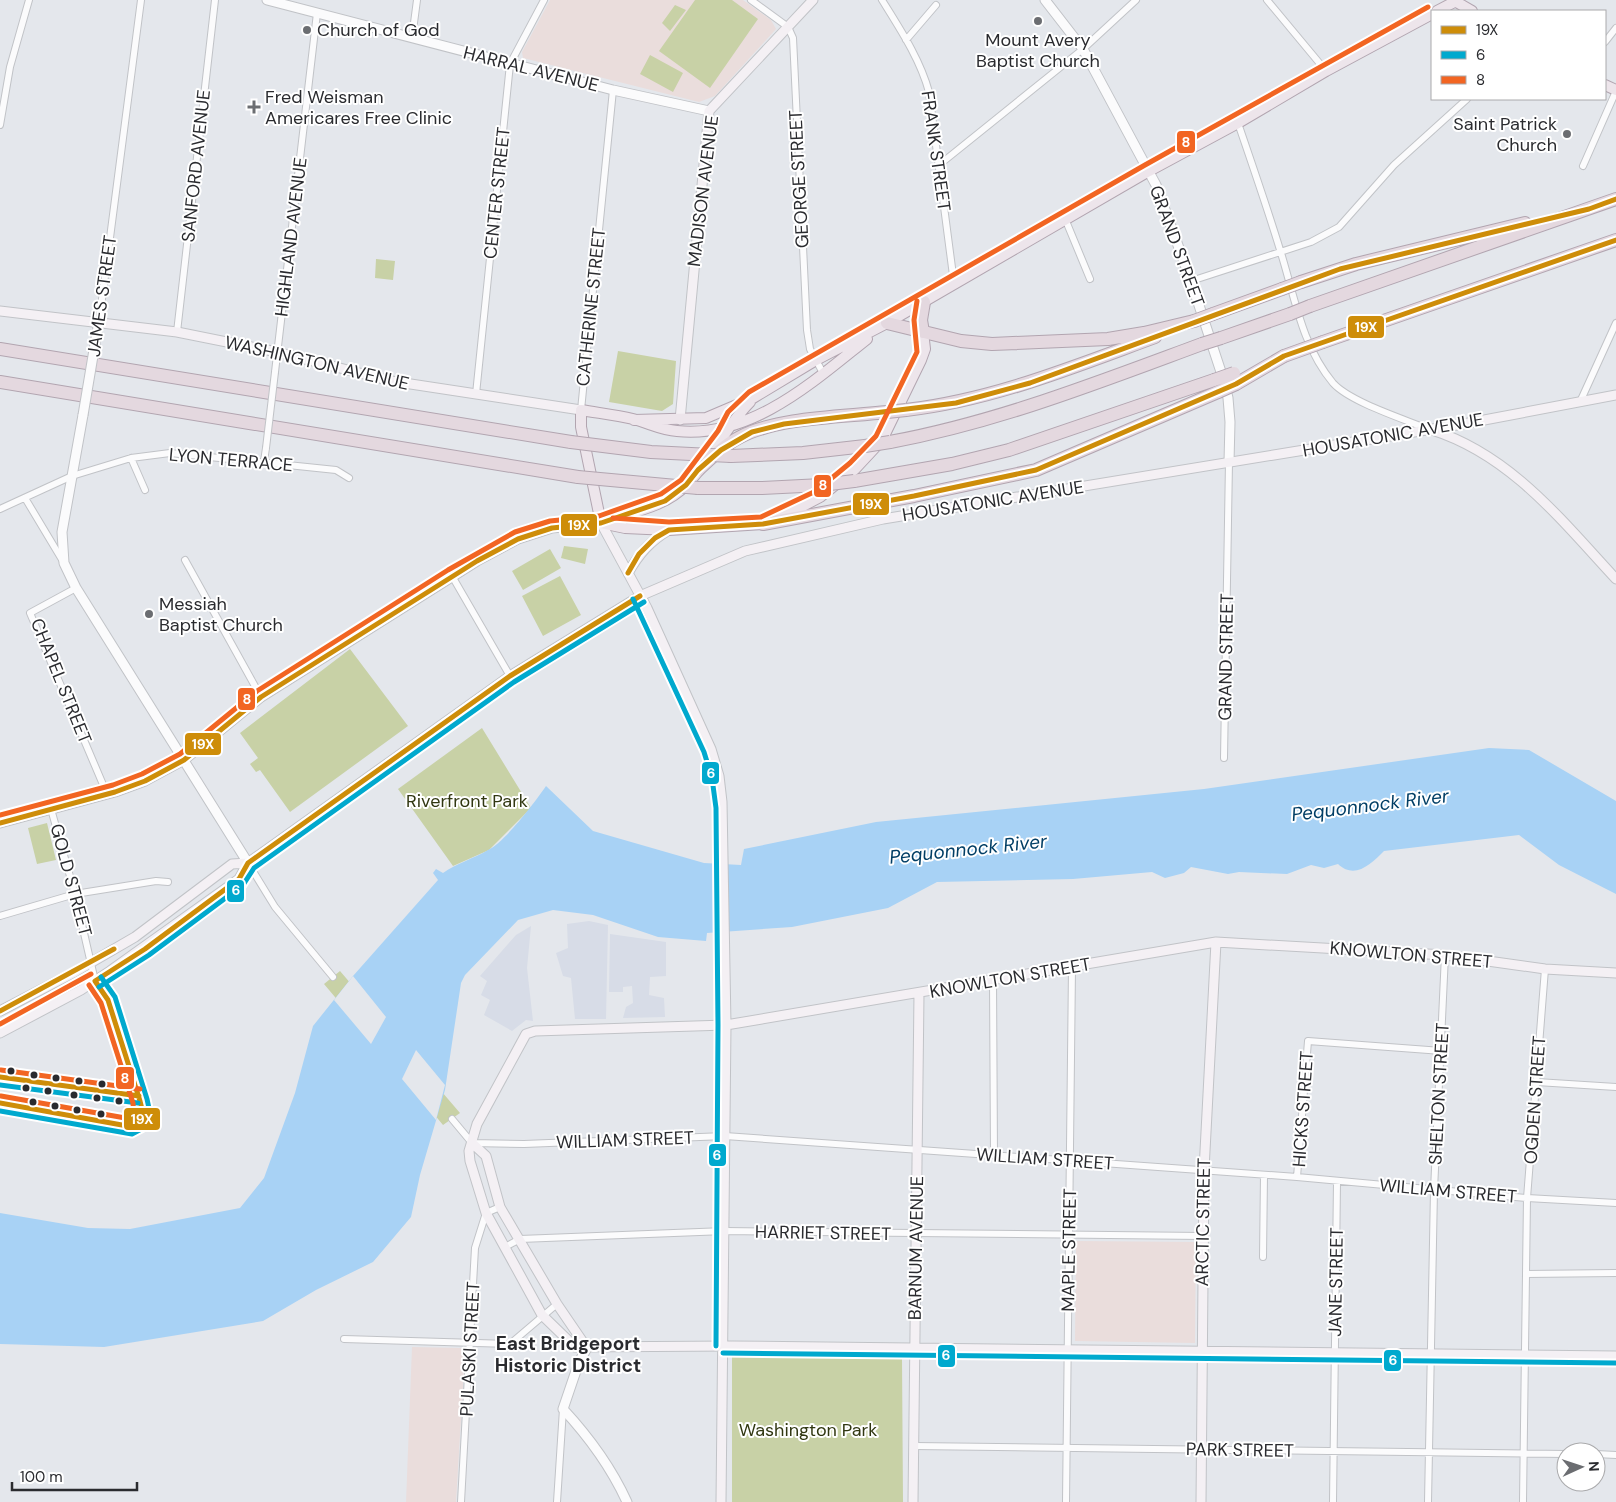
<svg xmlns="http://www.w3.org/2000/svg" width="1616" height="1502" font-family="'DM Sans',sans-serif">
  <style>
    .built { fill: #d7dce7 }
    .education { fill: #eadddc }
    .green { fill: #c8d1a6 }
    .water { fill: #a8d2f5 }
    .pier { fill: #e4e7ec }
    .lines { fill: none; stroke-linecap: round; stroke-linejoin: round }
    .minor-casing { stroke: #c1c3c7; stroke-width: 8 }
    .tertiary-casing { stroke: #c1c3c7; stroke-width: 11 }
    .secondary-casing { stroke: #c1c3c7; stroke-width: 11 }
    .primary-casing { stroke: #b2a5b0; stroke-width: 12 }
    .motorway-casing { stroke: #b2a5b0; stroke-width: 14 }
    .minor { stroke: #fbfbfc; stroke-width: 6 }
    .tertiary { stroke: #fbfbfc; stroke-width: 9 }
    .secondary { stroke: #f4f0f4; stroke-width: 9 }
    .primary { stroke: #ede5eb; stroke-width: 10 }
    .motorway { stroke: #e4d8df; stroke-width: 12 }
    .minor-bridge-casing { stroke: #c1c3c7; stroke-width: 8; stroke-linecap: butt }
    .tertiary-bridge-casing { stroke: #c1c3c7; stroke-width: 11; stroke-linecap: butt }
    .motorway-bridge-casing { stroke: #b2a5b0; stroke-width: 14; stroke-linecap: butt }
    .minor-bridge { stroke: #fbfbfc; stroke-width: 6 }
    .tertiary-bridge { stroke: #fbfbfc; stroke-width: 9 }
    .motorway-bridge { stroke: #e4d8df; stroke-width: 12 }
    .bus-1-casing { stroke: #fff; stroke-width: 9 }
    .bus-2-casing { stroke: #fff; stroke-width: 9 }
    .bus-3-casing { stroke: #fff; stroke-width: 9 }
    .bus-1 { stroke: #ce8d09; stroke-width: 5 }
    .bus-2 { stroke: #00a9ce; stroke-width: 5 }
    .bus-3 { stroke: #f26522; stroke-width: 5 }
    .poi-dot { fill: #6b6d71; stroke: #fff; stroke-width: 2 }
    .bus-dot { fill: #2a2b2f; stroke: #fff; stroke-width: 2 }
    .labels { text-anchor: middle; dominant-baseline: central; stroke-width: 4; stroke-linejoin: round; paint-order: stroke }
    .poi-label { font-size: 18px; fill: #2a2b2f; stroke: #fff; text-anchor: start }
    .street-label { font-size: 18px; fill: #2a2b2f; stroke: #fff }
    .park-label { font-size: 18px; fill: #313711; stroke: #fff }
    .water-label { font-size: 19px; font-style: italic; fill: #013e65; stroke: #fff }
    .neighbourhood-label { font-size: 19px; font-weight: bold; fill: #2a2b2f; stroke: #fff }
    .line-badge { stroke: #fff; stroke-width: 2 }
    .badge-label { font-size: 14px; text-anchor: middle; font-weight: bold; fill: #fff }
  </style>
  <rect width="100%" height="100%" fill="#e4e7ec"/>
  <path class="built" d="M589 921 608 925 606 1019H575L571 978 563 976 556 953 568 948 567 924Z
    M531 926 527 968 533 1021 526 1020 512 1031 484 1015 490 1000 481 995 487 981 480 976 516 935Z
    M610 934 666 942V976L650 977 649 995 664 998 665 1017 623 1018 626 1007 633 1003 632 986 623 987V992H609Z"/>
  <path class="education" d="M550 0H743L771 20 776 29 715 96 699 102 523 58 522 52Z
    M1076 1241 1196 1242 1195 1343 1075 1341Z
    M412 1347 461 1348 465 1352 456 1502H406Z"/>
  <path class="green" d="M695 0H732L758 19 710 88 659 51Z
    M675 5 686 10 670 31 662 23Z
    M650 55 683 73 673 92 640 74Z
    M376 259 395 261 393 280 375 278Z
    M618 351 676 361 673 404 662 411 609 402Z
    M564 546 588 549 585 564 561 558Z
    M550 549 561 568 523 590 512 571Z
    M560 576 581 615 543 636 522 596Z
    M350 649 408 726 290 812 260 770 256 772 250 764 258 758 240 733Z
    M482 728 531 808 489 850 453 866 398 789Z
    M47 823 56 860 37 864 28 828Z
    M340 971 382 1020 372 1041 324 984Z
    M412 1057 460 1113 443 1125 404 1078Z
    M732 1356 902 1359 903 1502H732Z"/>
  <path class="water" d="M1489 748 1529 750 1616 801V894L1559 865 1519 835 1384 851C1371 864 1355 880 1338 864L1324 868 1311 865 1287 874 1239 872 1228 874 1191 867 1184 873 1165 878 1152 872 1073 879 937 882 888 908 792 927 707 933 706 941 658 937 593 915 553 910 518 920 465 975 461 983 445 1090 420 1175 411 1217 373 1262 316 1290 263 1321 104 1347 0 1344V1213L88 1228 130 1229 240 1208 264 1178 295 1093 313 1026 353 976 438 880 433 873 436 869 443 873C457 863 473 859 488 850 505 842 535 802 546 786L593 831 704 863 741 865 744 849 876 822 1204 789Z"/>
  <path class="pier" d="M353 976 386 1017 371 1044 334 1000Z
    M416 1050 445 1085 436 1120 402 1079Z"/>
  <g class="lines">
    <g class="minor-casing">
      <path id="minor" d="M751 0 788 27 793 38 807 330 810 349 823 373
        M882 0C900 29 920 59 929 92L954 283
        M1267 0 1326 71
        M412 38 417 0
        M906 40 936 5
        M1605 42 1616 28
        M1238 123C1253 167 1268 210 1281 253 1295 298 1302 346 1333 383 1350 402 1404 419 1428 429
        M0 125 10 67 29 0
        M939 165 1083 49 1136 0
        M1583 166 1616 91
        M1066 221 1090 279
        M1191 281 1311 242 1339 227 1394 165 1467 99
        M99 322 141 0
        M177 332 215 0
        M275 372 317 13
        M476 394 510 64 544 0
        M1580 402 1616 323
        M581 410 613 90
        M131 458 145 490
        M264 461 266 448
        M25 498 64 563
        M0 509 72 476 131 458 170 453 336 470 349 478
        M185 560 261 697
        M452 576 510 676
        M76 588 30 613 107 794
        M1224 758 1229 462
        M51 809 75 894 95 981
        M248 863 275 907 333 977
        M0 916 75 894 156 881 168 882
        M993 980 994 1155
        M1537 1082 1616 1087
        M452 1119 472 1143 524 1144 725 1136 1297 1177 1527 1198 1616 1203
        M1297 1177 1308 1041 1442 1051
        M505 1247 520 1239 725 1231 1203 1236
        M1263 1257 1264 1175
        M1526 1274 1616 1273
        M344 1339 510 1344 557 1304
        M914 1446 1566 1454
        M1596 1454 1616 1455
        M461 1502 475 1248 486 1213 500 1207
        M557 1502 563 1409
        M1066 1502 1072 968
        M1333 1502 1337 1182
        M1428 1502 1434 1190 1445 955
        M1523 1502 1527 1198 1545 969"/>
    </g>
    <g class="tertiary-casing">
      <path id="tertiary" d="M267 0 613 90 709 111
        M1045 0 1083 49 1156 185 1191 281 1222 375 1228 398 1230 422 1229 462
        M95 344 99 322
        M83 415 62 532 64 563 76 588 248 863
        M587 1348 579 1362 563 1409C589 1437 611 1467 627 1502"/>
    </g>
    <g class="secondary-casing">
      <path id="secondary" d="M0 311 177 332 277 352 391 381 581 410
        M680 420 709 111 813 0
        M1432 430C1511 455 1562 521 1616 579
        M628 573C639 554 650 541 669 530
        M0 823 115 792 145 781 184 760 261 697 477 561 518 539 552 528 601 523 647 608 711 749 719 776 722 802 726 1025 721 1502
        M1616 973 1545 969 1445 955 1216 942 726 1025 535 1031 526 1034 477 1124 469 1151 470 1161 486 1213 542 1315 575 1347 732 1346 1616 1356
        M0 1011 73 973 135 937 232 864 248 863
        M0 1033 81 990 110 971 239 879 248 863 510 676 640 596 745 551 883 519 1463 424 1616 395
        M472 1143 486 1156 500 1207 557 1304 587 1348
        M913 1502 919 994
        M1201 1502 1204 1170 1216 942"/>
    </g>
    <g class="primary-casing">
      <path id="primary" d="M1453 0 1472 11
        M1437 11 1458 0
        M1605 85 1616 90
        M634 420 706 418 753 398 816 360 887 323 1149 171 1238 123 1326 71 1432 14
        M602 522C630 512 664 508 686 485 711 461 725 427 750 402
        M601 523 581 427V410C598 413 616 415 633 419 649 423 661 430 677 431 751 439 814 381 867 339
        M601 523 625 528 669 530 763 524 801 507 820 497 855 469 882 440 921 360 925 349 923 332"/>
    </g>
    <g class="motorway-casing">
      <path id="motorway" d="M1301 282 1356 264 1525 223
        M1310 306 1616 199
        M1213 314 1282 289
        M887 323 961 341 992 344 1108 339 1144 333 1194 321
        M923 332 921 320 924 302
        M1221 338 1290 314
        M1323 342 1616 240
        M0 349 571 442
        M0 382 578 477
        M1236 384 1284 356
        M906 410C993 400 1073 367 1155 337
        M890 442C998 422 1099 382 1202 344
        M731 456 803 453 865 446
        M698 470C711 458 724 445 740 437 778 417 844 417 887 412
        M854 481 952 464 1009 450 1214 380
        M698 488H762L822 485
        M763 524 914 496 1036 470 1218 392"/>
    </g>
    <use href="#minor" class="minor"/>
    <use href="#tertiary" class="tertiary"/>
    <use href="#secondary" class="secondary"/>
    <use href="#primary" class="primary"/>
    <use href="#motorway" class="motorway"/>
    <g class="minor-bridge-casing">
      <path id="minor-bridge" d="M266 448 275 372"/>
    </g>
    <g class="tertiary-bridge-casing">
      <path id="tertiary-bridge" d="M83 415 95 344"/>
    </g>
    <g class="motorway-bridge-casing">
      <path id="motorway-bridge" d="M1282 289 1301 282
        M1290 314 1310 306
        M1194 321 1213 314
        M1202 344 1221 338
        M1284 356 1323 342
        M1214 380 1234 373
        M1218 392 1236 384
        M887 412 906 410
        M571 442 651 452 731 456
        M865 446 890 442
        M578 477 698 488
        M822 485 854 481"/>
    </g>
    <use href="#minor-bridge" class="minor-bridge"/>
    <use href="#tertiary-bridge" class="tertiary-bridge"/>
    <use href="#motorway-bridge" class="motorway-bridge"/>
    <g class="bus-1-casing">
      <path id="bus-1" d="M628 573 639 554 655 538 669 530 763 524 914 496 1036 470 1236 384 1284 356 1616 240
        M0 823 115 792 145 781 184 760 261 697 477 561 518 539 552 528 601 523 665 501 686 485 698 470 721 450 752 432 784 424 956 403 1030 383 1340 269 1589 209 1616 199
        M95 981 145 949 239 879 248 863 510 676 640 596
        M0 1011 114 949
        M0 1077 139 1096
        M0 1103 133 1127 141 1122 143 1113 140 1101 108 1000 95 981"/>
    </g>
    <g class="bus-2-casing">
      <path id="bus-2" d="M633 599 704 752 712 778 716 808 718 1025 716 1346
        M99 987 149 955 243 885 254 868 514 682 644 602
        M0 1085 138 1103
        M0 1111 132 1134 147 1126 150 1113 147 1099 115 997 101 977
        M723 1353 1616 1363"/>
    </g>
    <g class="bus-3-casing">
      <path id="bus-3" d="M613 518 669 522 761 517 816 491 850 463 876 436 917 352 914 320 917 301
        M0 815 113 785 142 774 180 754 257 691 448 570 515 532 550 521 599 516 661 494 681 480 718 431 728 412 749 392 1145 165 1428 7
        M0 1024 91 974
        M1 1070 140 1089
        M1 1096 131 1119 134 1117 133 1103 101 1003 89 985"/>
    </g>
    <use href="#bus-1" class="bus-1"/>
    <use href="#bus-2" class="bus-2"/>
    <use href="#bus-3" class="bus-3"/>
  </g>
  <g class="poi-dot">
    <circle cx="1038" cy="21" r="5"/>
    <circle cx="307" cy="30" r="5"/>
    <path d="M251.5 99.5h5v5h5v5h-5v5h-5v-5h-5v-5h5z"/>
    <circle cx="1567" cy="134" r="5"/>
    <circle cx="149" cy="614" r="5"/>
  </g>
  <g class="bus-dot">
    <circle cx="11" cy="1071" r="4.5"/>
    <circle cx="34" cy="1075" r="4.5"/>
    <circle cx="56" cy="1078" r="4.5"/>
    <circle cx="79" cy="1081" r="4.5"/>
    <circle cx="102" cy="1084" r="4.5"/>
    <circle cx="26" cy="1088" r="4.5"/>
    <circle cx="48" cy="1091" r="4.5"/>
    <circle cx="74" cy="1095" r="4.5"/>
    <circle cx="97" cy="1098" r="4.5"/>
    <circle cx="119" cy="1101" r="4.5"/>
    <circle cx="33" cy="1102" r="4.5"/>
    <circle cx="55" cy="1106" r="4.5"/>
    <circle cx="77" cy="1110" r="4.5"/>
    <circle cx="101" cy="1114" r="4.5"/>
  </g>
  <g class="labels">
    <g class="poi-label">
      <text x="317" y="30">Church of God</text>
      <text x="1038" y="40" text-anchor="middle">Mount Avery<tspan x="1038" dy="21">Baptist Church</tspan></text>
      <text x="265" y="97">Fred Weisman<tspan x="265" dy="21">Americares Free Clinic</tspan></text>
      <text x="1557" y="124" text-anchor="end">Saint Patrick<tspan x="1557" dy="21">Church</tspan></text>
      <text x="159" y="604">Messiah<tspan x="159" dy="21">Baptist Church</tspan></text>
    </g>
    <g class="street-label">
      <text transform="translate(531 69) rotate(14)">HARRAL AVENUE</text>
      <text transform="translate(936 151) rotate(82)">FRANK STREET</text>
      <text transform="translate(196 166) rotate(-84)">SANFORD AVENUE</text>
      <text transform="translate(799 179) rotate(-93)">GEORGE STREET</text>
      <text transform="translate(703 191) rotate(-83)">MADISON AVENUE</text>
      <text transform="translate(497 193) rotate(-84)">CENTER STREET</text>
      <text transform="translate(291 237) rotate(-83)">HIGHLAND AVENUE</text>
      <text transform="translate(1177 246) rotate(70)">GRAND STREET</text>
      <text transform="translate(102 296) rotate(-82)">JAMES STREET</text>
      <text transform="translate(591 307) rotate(-84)">CATHERINE STREET</text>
      <text transform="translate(317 363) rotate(13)">WASHINGTON AVENUE</text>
      <text transform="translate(1393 435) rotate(-10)">HOUSATONIC AVENUE</text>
      <text transform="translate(231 460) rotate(5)">LYON TERRACE</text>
      <text transform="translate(993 501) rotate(-9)">HOUSATONIC AVENUE</text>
      <text transform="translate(1226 657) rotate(-89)">GRAND STREET</text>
      <text transform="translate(61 681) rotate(68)">CHAPEL STREET</text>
      <text transform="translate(71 880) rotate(75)">GOLD STREET</text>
      <text transform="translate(1411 955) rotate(5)">KNOWLTON STREET</text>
      <text transform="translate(1010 978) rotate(-10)">KNOWLTON STREET</text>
      <text transform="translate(1439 1094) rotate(-87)">SHELTON STREET</text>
      <text transform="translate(1535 1100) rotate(-86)">OGDEN STREET</text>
      <text transform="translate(1303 1109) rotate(-86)">HICKS STREET</text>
      <text transform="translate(625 1140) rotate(-2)">WILLIAM STREET</text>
      <text transform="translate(1045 1159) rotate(4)">WILLIAM STREET</text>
      <text transform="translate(1448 1191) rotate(5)">WILLIAM STREET</text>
      <text transform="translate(1203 1222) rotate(-89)">ARCTIC STREET</text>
      <text transform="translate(823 1233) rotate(1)">HARRIET STREET</text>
      <text transform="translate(916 1248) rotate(-89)">BARNUM AVENUE</text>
      <text transform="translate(1069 1250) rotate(-89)">MAPLE STREET</text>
      <text transform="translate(1336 1282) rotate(-89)">JANE STREET</text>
      <text transform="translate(470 1349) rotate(-87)">PULASKI STREET</text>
      <text transform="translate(1240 1450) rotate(1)">PARK STREET</text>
    </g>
    <g class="park-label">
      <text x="467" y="801">Riverfront Park</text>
      <text x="808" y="1430">Washington Park</text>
    </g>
    <g class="water-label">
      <text transform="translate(1370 805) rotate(-7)">Pequonnock River</text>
      <text transform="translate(968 849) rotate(-6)">Pequonnock River</text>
    </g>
    <g class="neighbourhood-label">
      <text x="568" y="1343">East Bridgeport<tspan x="568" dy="22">Historic District</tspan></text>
    </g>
  </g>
  <g class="line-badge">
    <rect x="1176" y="130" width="20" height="24" rx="5" fill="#f26522"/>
    <rect x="1347" y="315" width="38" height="24" rx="5" fill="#ce8d09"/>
    <rect x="813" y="474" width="19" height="24" rx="5" fill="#f26522"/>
    <rect x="852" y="492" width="38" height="24" rx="5" fill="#ce8d09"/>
    <rect x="560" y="513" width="38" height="24" rx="5" fill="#ce8d09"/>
    <rect x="237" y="687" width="19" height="24" rx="5" fill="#f26522"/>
    <rect x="184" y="732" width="38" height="24" rx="5" fill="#ce8d09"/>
    <rect x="701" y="761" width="19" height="24" rx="5" fill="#00a9ce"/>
    <rect x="226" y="879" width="19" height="24" rx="5" fill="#00a9ce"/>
    <rect x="115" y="1066" width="20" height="24" rx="5" fill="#f26522"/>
    <rect x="123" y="1107" width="38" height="24" rx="5" fill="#ce8d09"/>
    <rect x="708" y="1143" width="19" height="24" rx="5" fill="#00a9ce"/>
    <rect x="937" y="1344" width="19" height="24" rx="5" fill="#00a9ce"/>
    <rect x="1383" y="1349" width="19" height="23" rx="5" fill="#00a9ce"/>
  </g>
  <g class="badge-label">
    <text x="1186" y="147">8</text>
    <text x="1366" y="332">19X</text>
    <text x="823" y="490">8</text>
    <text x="871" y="509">19X</text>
    <text x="579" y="530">19X</text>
    <text x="247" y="704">8</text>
    <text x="203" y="749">19X</text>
    <text x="711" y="778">6</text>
    <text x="236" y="895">6</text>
    <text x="125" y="1083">8</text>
    <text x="142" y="1124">19X</text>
    <text x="717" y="1160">6</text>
    <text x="946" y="1360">6</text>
    <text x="1393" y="1365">6</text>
  </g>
  <rect x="1431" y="10" width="175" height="90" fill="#ffffff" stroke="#aaaaac"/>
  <rect x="1441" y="26" width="25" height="8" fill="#ce8d09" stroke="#aaaaac"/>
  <text x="1476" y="35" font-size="15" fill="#2a2b2f">19X</text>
  <rect x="1441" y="51" width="25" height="8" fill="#00a9ce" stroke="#aaaaac"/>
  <text x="1476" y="60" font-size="15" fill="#2a2b2f">6</text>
  <rect x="1441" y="76" width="25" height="8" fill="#f26522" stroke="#aaaaac"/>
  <text x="1476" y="85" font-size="15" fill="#2a2b2f">8</text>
  <g transform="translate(1581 1467) rotate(87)"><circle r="24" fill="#ffffff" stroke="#aaaaac"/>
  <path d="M0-4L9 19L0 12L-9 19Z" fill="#6b6d71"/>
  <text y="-8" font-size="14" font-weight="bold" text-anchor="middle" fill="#2a2b2f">N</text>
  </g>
  <path d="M12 1482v8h125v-8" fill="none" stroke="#2a2b2f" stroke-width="2.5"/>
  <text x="20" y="1482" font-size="15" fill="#2a2b2f" stroke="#ffffff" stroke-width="4" paint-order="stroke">100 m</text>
</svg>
